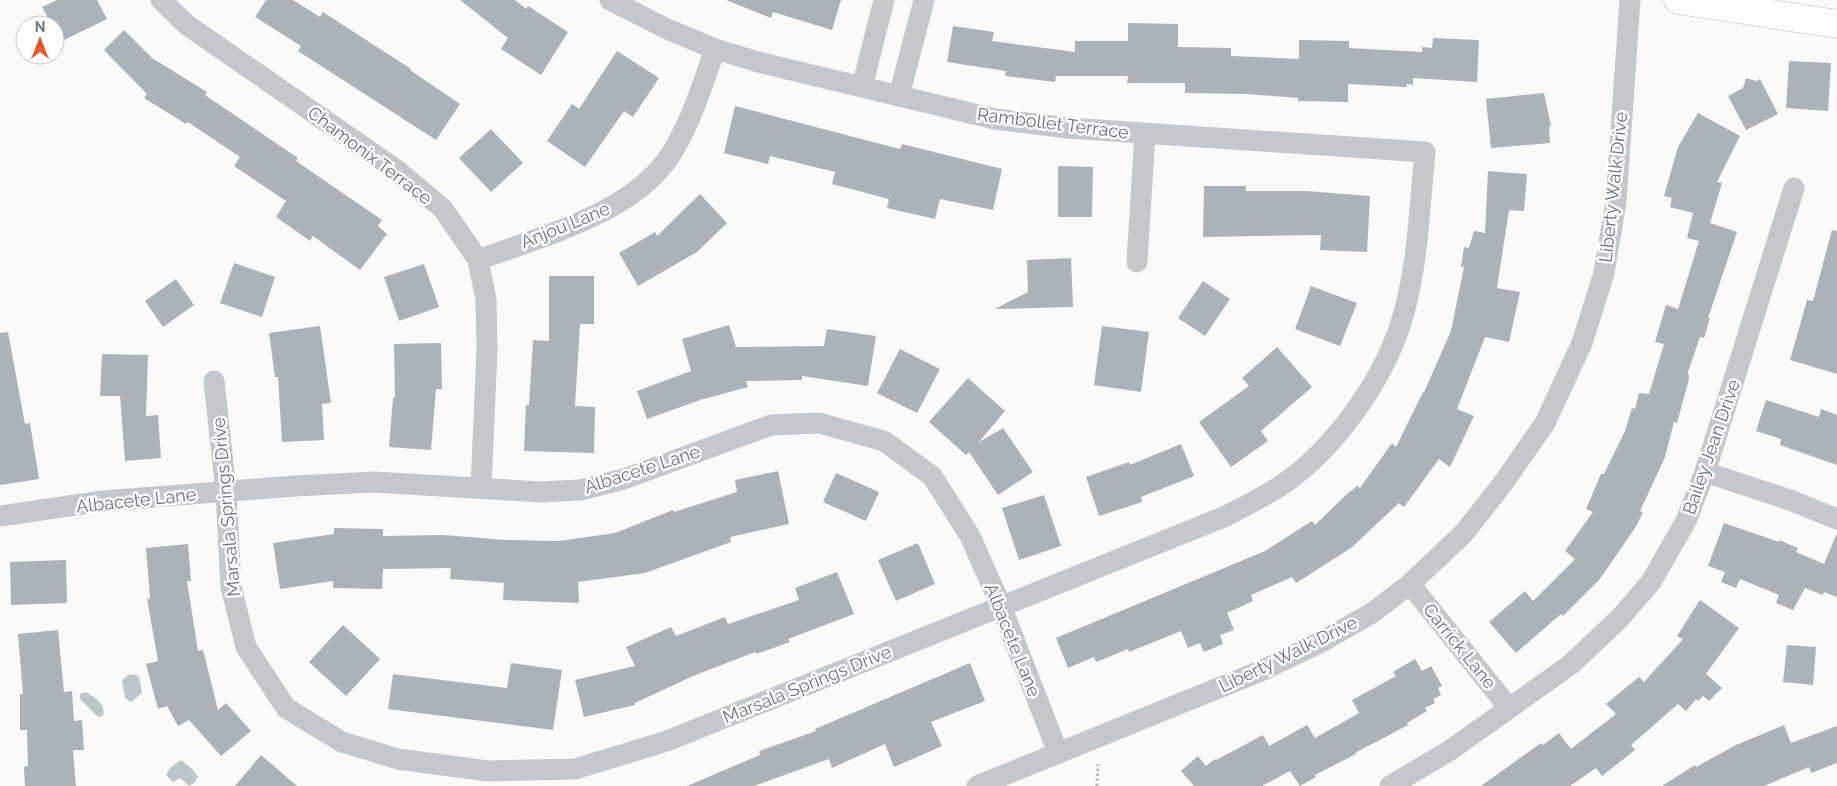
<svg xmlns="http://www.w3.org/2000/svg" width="1837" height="786" font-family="Raleway,sans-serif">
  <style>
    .water { fill: #bbc7cb }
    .building { fill: #aab3b9 }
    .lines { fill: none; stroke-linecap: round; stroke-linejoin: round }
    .major-casing { stroke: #b5babe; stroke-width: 29 }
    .path { stroke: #bbbfc2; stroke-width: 3; stroke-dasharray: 2.5 2.5; stroke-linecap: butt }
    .minor { stroke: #c3c8cc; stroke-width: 21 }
    .major { stroke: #fff; stroke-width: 28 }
    .labels { text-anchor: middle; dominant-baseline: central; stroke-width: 5; stroke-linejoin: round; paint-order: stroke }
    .street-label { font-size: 18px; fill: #657683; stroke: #fff }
  </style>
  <rect width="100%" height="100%" fill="#fafaf8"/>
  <path class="water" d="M130 674 139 676 142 693 131 702 125 698 122 680Z
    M86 692C95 698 106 703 103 716L98 717 80 699V694Z
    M181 760 193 770 198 777 195 782 189 786 180 778 173 782 166 775 169 769Z"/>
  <path class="building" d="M57 0H97L107 19 60 42 55 32V25H52L42 7Z
    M266 0H293L320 17 323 12 411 69 410 70 460 104 436 140 298 51 301 46 255 17Z
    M460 0H515L526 9 528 6 568 32 541 75 501 49 508 38Z
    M726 0H841L832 30 773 12 771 18Z
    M1128 23 1178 24V47L1231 48V56L1299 59V40L1349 41V48L1422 52V47L1432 48 1433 38 1479 40 1477 82 1413 78V85L1407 84V87L1348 84V102L1298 101V98L1246 94 1185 93V83H1127L1128 76H1056L1055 82 1005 76 1006 71 947 62 953 26 994 32 992 41 1075 52V41H1128Z
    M124 30 152 58 207 92 205 95 298 158 296 161 382 220 378 226 387 234 360 270 313 236 310 241 276 217 286 201 234 166 240 157 188 122 186 124 144 98 147 94 104 50Z
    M617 51 659 78 633 117 624 111 585 167 547 141 572 104 579 109Z
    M1789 61 1831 63 1828 111 1786 108Z
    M1746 78 1756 81 1760 79 1778 114 1746 130 1728 96 1743 88Z
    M1544 93 1551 126H1549L1550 143 1491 148 1486 99Z
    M735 106 900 149 902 144 1002 169 993 210 940 199 935 219 887 208 889 199 832 184 835 172 770 156 768 164 724 153Z
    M1698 113 1740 136 1717 182 1722 183 1710 223 1737 232 1708 318H1710L1704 338 1700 337 1688 372 1689 379 1677 423 1674 422 1665 457 1640 511 1643 512 1637 525 1613 560 1599 580 1563 616 1561 614 1516 653 1489 622 1525 591 1533 601 1575 559 1565 551 1593 512 1586 509 1601 474H1604L1625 431 1632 408 1635 409 1639 393 1649 394 1664 344 1655 342 1666 305 1678 309 1699 241 1687 238 1693 213 1670 207 1672 198 1664 196 1678 147Z
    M491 129 523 163 491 192 459 158Z
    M1058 166 1093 167 1092 217H1058Z
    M1488 171 1527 174 1524 211 1509 210 1497 288 1520 292 1509 342 1485 337 1457 409 1474 416 1450 467 1439 459 1404 507 1399 503 1351 548 1296 583 1292 577 1251 595 1253 601 1227 613 1234 630 1220 635 1223 644 1204 652 1200 643 1188 648 1181 631 1129 652 1128 649 1096 662 1094 657 1068 668 1056 638 1265 551 1312 521 1315 525 1347 494 1357 486 1360 488 1392 443 1396 447 1423 392H1424L1451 331 1464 267H1461L1464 247 1469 248 1474 231 1485 233Z
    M1204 186H1246V191H1306L1370 196 1367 252 1320 250 1321 235 1203 237Z
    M700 194 727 223 697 252 638 286 619 253 655 232 657 236Z
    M1832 230 1837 231V374L1790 360 1807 300 1813 301Z
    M1071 258 1073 307 995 309 1028 292 1027 260Z
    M234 263 275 277 262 317 220 303Z
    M424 264 439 307 399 321 384 277Z
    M549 276H594V324H580L575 406 595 407 594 453 524 451 526 405H529L533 340 549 341Z
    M176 279 194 305 163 327 145 301Z
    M1203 281 1230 299 1205 336 1178 318Z
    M1311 286 1357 303 1340 346 1295 329Z
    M729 325 736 347 824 346 827 329 876 336 868 386 802 376V380L746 381 748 387 700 400 647 419 637 391 691 371 682 339Z
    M320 326 331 403 322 404 324 440 282 442 278 377H275L269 333Z
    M1102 326 1149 332 1141 392 1094 385Z
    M8 332 25 424 30 423 39 479 0 485V333Z
    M441 343 442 389H436L431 450 389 447 393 398H395L394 344Z
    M1277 347 1312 387 1261 431 1268 441 1231 467 1199 422 1249 386 1242 378Z
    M900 349 940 369 917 413 877 393Z
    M102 354 148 355 146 416 158 415 161 458 125 461 120 396H100Z
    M968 378 1005 411 979 442 1003 428 1033 472 998 495 969 452 966 455 929 422Z
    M1766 400 1819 417 1821 409 1837 415V465L1780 445 1781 439 1756 431Z
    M1181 444 1194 476 1141 497 1142 502 1099 516 1086 477 1129 462 1130 465Z
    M778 471 789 524 730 537 731 542 645 573 578 582 579 603 503 600 504 583 450 579 451 568 383 569 382 589 333 588V581L280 589 273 543 334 534V528L383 529V536L444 535 505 540 559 541 615 533 673 510 674 512 737 492 735 480Z
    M836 473 879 492 866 521 823 502Z
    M1044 495 1061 546 1019 560 1002 508Z
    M1724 523 1779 542V540L1798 548 1796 552 1824 564 1837 533V597L1824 592 1823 595 1805 588 1793 610 1776 603 1779 595 1740 579 1736 588 1721 582 1725 572 1708 566Z
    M918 543 935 584 896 601 878 560Z
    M188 544 191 581H187L198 651 203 650 218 710 226 703 251 731 221 756 189 720 178 726 167 706 158 709 146 664 158 661 147 599H150L146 548Z
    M66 560 67 603 11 605 10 562Z
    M837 572 854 614 788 639 790 642 756 654 755 652 693 676 635 703V705L584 717 575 680 635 666 626 647 671 627 676 636 725 617 728 624 799 600 795 588Z
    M1700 600 1739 628 1706 674 1722 688 1709 701 1703 696 1698 701 1696 699 1686 711 1678 704 1631 745 1635 750 1602 776 1596 768 1570 786H1481L1541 743 1543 745 1559 733 1571 749 1616 714 1606 704 1639 677 1644 682 1683 639 1677 636Z
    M343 625 380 659 346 696 309 662Z
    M58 630 64 692 72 691 74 721 82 720 84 750H73L76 786H25L24 767 28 766 27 730H20V694H23L18 634Z
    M1787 645 1816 647 1813 685 1783 682Z
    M1415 659 1422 671 1431 666 1442 686 1438 688 1441 695 1433 699 1435 703 1425 708 1427 711 1407 723 1408 725 1355 753 1356 754 1315 775 1316 777 1300 786 1290 771 1262 786H1194L1181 771 1198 756 1206 766 1215 759 1216 760 1263 735 1269 746 1307 725 1315 738 1359 713 1352 700 1396 676 1393 672Z
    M511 663 562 670 553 730 388 709 393 674 507 688Z
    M970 663 985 701 931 722 942 746 894 767 885 744 832 768 829 759 754 786H687L760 755 759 751 816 731 815 729Z
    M1784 725 1791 743 1837 726V763L1811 773 1809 767 1764 786H1662L1695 765 1696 767 1736 745Z
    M261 755 297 786H235Z"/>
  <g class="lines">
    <g class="major-casing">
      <path id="major" d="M1678 0 1837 24"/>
    </g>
    <path class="path" d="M1097 786 1098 764"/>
    <path class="minor" d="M161 0 187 25 398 171 443 209 470 248 478 260 486 300 487 350 481 487
      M862 87 884 0
      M899 96 924 0
      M478 260C542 236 636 213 673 151 692 119 703 84 715 49
      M1137 262 1145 134
      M214 381 226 491 231 587 246 647 286 708 342 742 398 759 488 771 575 769 667 741 1226 516C1245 506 1265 496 1282 485 1333 450 1379 386 1399 329 1418 273 1419 210 1425 152L1068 128 995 119 762 63 715 49 667 29 610 0
      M1705 472 1790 500 1837 519
      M0 516 103 501 295 486 374 482 541 492 580 490 624 479 771 425 819 423 884 441 932 476 970 536 1001 606 1058 753
      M1410 584 1509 708
      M977 786 1263 670 1321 642 1372 613 1410 584 1464 533 1504 482 1545 423 1582 343 1604 273 1616 202 1630 0
      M1390 786 1449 751 1570 665 1619 619 1651 582 1686 521 1705 472 1794 188"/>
    <use href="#major" class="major"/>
  </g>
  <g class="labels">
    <g class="street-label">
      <text transform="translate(1053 123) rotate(7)">Rambollet Terrace</text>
      <text transform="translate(370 155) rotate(37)">Chamonix Terrace</text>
      <text transform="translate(1613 187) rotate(-84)">Liberty Walk Drive</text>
      <text transform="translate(565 225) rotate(-22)">Anjou Lane</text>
      <text transform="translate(1711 447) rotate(-71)">Bailey Jean Drive</text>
      <text transform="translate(642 469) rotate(-18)">Albacete Lane</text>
      <text transform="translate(136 500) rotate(-6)">Albacete Lane</text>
      <text transform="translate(226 507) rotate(-95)">Marsala Springs Drive</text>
      <text transform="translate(1013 640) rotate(68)">Albacete Lane</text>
      <text transform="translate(1460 646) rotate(51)">Carrick Lane</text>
      <text transform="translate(1288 654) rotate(-26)">Liberty Walk Drive</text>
      <text transform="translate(807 684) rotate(-22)">Marsala Springs Drive</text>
    </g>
  </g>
  <g transform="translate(40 40)"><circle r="24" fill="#ffffff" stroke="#c1c8cd"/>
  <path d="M0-4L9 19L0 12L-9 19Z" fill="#e4572e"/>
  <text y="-8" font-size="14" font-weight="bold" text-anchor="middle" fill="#657683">N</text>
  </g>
</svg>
